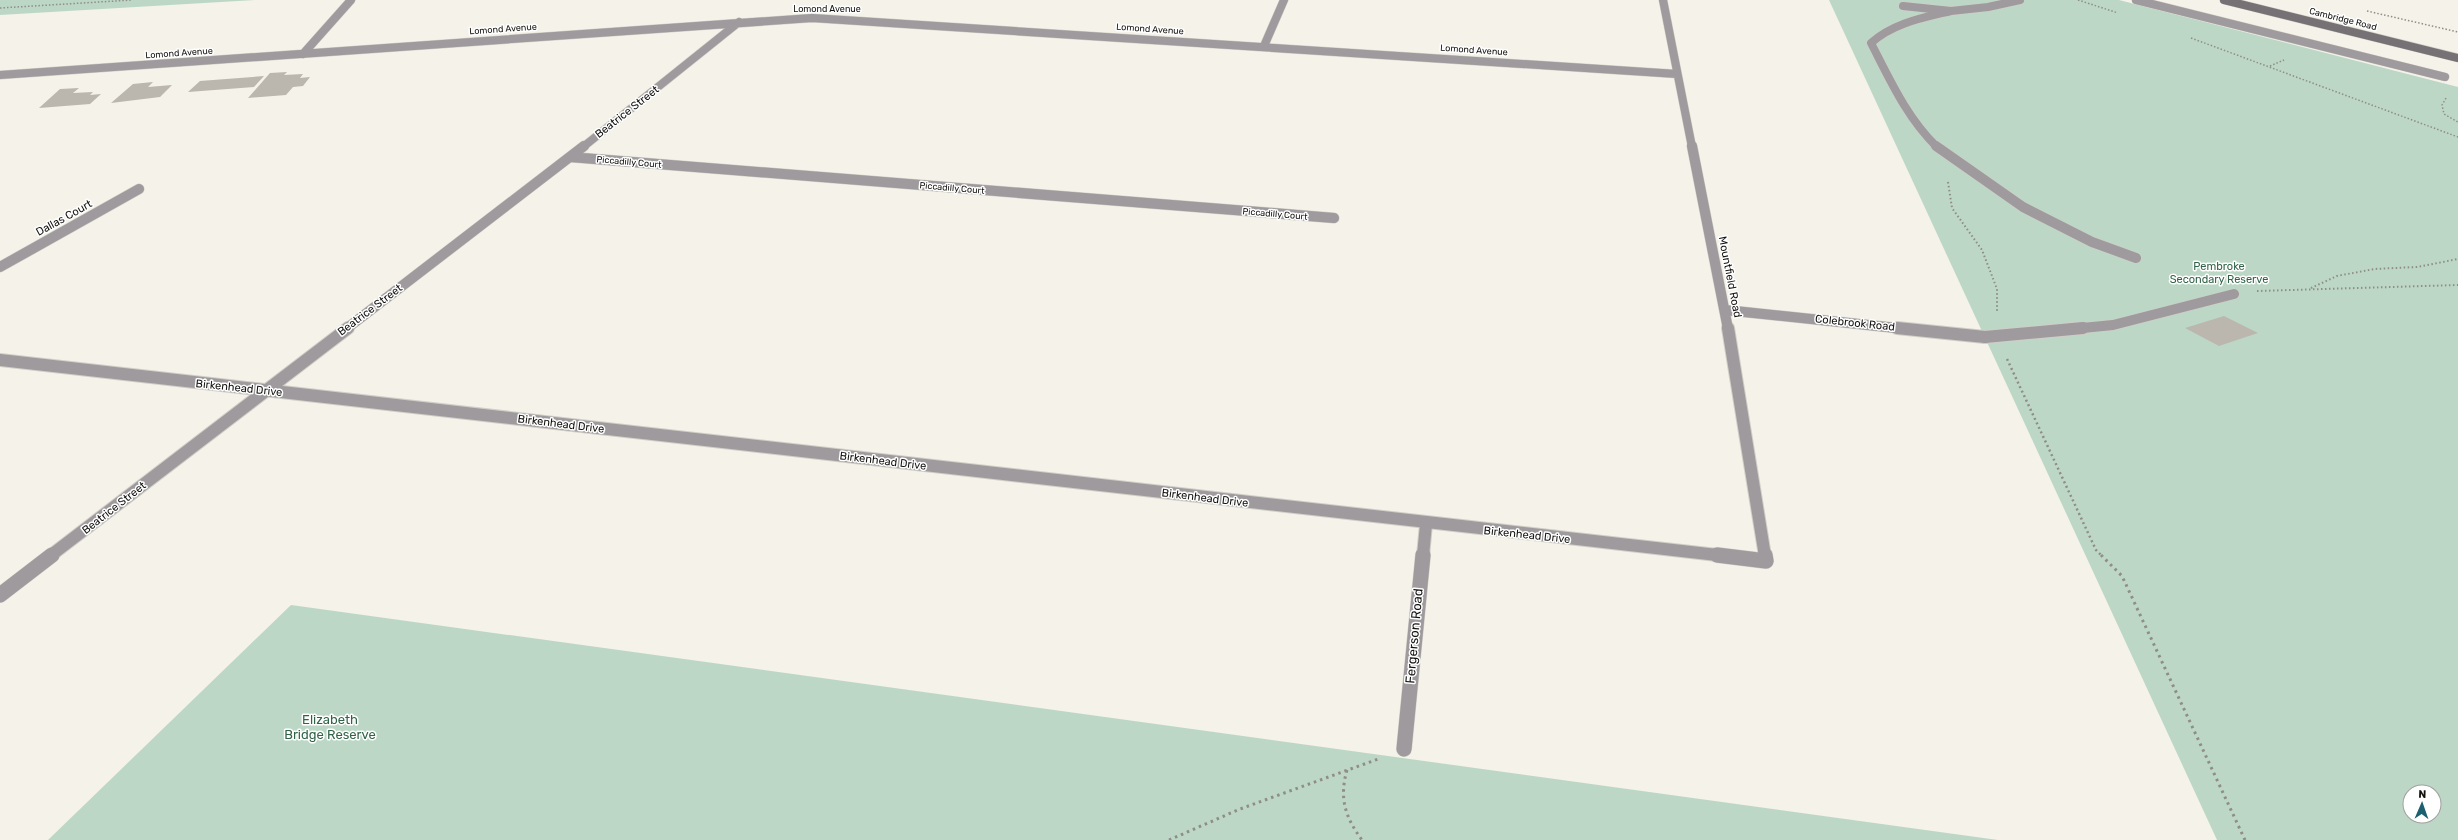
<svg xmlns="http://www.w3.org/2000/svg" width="2458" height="840" font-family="Rubik,sans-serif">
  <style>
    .green { fill: #bdd7c6; fill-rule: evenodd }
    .building { fill: #bbb6ae }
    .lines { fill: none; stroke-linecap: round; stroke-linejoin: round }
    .lane-far2-casing { stroke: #d0cec6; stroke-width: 9 }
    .lane-far1-casing { stroke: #d0cec6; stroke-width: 11 }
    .lane-casing { stroke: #d0cec6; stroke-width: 14 }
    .street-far3-casing { stroke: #d0cec6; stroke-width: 9 }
    .street-far2-casing { stroke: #d0cec6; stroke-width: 11 }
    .street-far1-casing { stroke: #d0cec6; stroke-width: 14 }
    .street-casing { stroke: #d0cec6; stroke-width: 16 }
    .secondary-casing { stroke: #d0cec6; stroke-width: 9 }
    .path-far3 { stroke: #8f8d87; stroke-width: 1.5; stroke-dasharray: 1.5 2; stroke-linecap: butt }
    .path-far2 { stroke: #8f8d87; stroke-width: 2; stroke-dasharray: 1.5 2.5; stroke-linecap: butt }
    .path-far1 { stroke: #8f8d87; stroke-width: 2.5; stroke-dasharray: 2 3; stroke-linecap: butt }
    .path { stroke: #8f8d87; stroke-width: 3; stroke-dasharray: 2.5 4; stroke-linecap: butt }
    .lane-far2 { stroke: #9e9a9d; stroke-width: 8 }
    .lane-far1 { stroke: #9e9a9d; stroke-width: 10 }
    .lane { stroke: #9e9a9d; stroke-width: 12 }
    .street-far3 { stroke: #9e9a9d; stroke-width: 8 }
    .street-far2 { stroke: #9e9a9d; stroke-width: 10 }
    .street-far1 { stroke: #9e9a9d; stroke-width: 12 }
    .street { stroke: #9e9a9d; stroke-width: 15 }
    .secondary { stroke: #767174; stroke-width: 8 }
    .labels { text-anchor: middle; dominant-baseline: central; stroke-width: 3; stroke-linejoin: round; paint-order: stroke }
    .far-street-label { font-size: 9px; fill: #12110e; stroke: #fff }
    .street-label { font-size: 11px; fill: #12110e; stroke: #fff }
    .park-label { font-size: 11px; fill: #316347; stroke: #fff }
    .near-street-label { font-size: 13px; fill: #12110e; stroke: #fff }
    .near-park-label { font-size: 13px; fill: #316347; stroke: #fff }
  </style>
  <rect width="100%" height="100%" fill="#f4f2e9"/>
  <path class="green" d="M0 0H255L0 15Z
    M1829 0H2119L2458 87V840H2217ZM2410 792H2434V816H2410Z
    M291 605 1998 840H48Z"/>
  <path class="building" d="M287 72 284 75 303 74 300 78 310 77 303 86 293 87 286 95 248 98 270 73Z
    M264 76 254 87 188 92 200 81Z
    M153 82 148 87 172 85 160 97 111 103 133 84Z
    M79 88 73 93 93 92 90 95 101 94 90 104 39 108 60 89Z
    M2224 316 2258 333 2219 346 2185 328Z"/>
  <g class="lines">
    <g class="lane-far2-casing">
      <path id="lane-far2" d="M2136 0 2445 77
        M1903 6 1951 11 1988 7 2020 0
        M1937 147C1907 118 1890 80 1871 43 1893 23 1922 18 1951 11"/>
    </g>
    <g class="lane-far1-casing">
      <path id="lane-far1" d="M1936 146 2023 207 2092 242 2136 258
        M2072 329 2113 325 2234 294"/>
    </g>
    <g class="lane-casing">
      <path id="lane" d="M1985 337 2083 328"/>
    </g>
    <g class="street-far3-casing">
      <path id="street-far3" d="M1663 0 1692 147
        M1264 46 1284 0
        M303 54 351 0
        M0 75 812 18 1677 74
        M583 147 739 22"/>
    </g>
    <g class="street-far2-casing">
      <path id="street-far2" d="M1692 146 1728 329
        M570 157 1334 218
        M0 267 139 189
        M1725 310 1906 329
        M346 329 584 146"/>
    </g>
    <g class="street-far1-casing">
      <path id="street-far1" d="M1728 328 1765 556
        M1897 328 1985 337
        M0 360 1726 556
        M50 556 348 328
        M1423 556 1426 524"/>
    </g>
    <g class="street-casing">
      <path id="street" d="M1717 555 1766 561 1765 555
        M0 595 52 555
        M1404 749 1423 555"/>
    </g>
    <g class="secondary-casing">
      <path id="secondary" d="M2224 0 2458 58"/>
    </g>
    <path class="path-far3" d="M2078 0 2118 13
      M0 8 132 0
      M2367 11 2458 32
      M2191 38 2458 137
      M2270 66 2284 60
      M2446 98 2442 105 2444 114 2458 122"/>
    <path class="path-far2" d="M1948 182 1952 208 1982 250 1997 289V313
      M2311 288 2337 276 2374 269 2417 267 2458 259
      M2257 291 2458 285"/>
    <path class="path-far1" d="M2007 359 2096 550 2102 556"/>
    <path class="path" d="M2101 555 2122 576 2245 840
      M1347 770C1339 798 1345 817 1362 840
      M1169 840 1240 809 1381 758"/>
    <use href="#lane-far2" class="lane-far2"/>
    <use href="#lane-far1" class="lane-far1"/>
    <use href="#lane" class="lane"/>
    <use href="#street-far3" class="street-far3"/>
    <use href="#street-far2" class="street-far2"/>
    <use href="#street-far1" class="street-far1"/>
    <use href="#street" class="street"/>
    <use href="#secondary" class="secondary"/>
  </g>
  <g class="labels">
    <g class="far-street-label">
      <text x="827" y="9">Lomond Avenue</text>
      <text transform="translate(2343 19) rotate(14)">Cambridge Road</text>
      <text transform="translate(503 29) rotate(-4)">Lomond Avenue</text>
      <text transform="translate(1150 29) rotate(4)">Lomond Avenue</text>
      <text transform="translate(1474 50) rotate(4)">Lomond Avenue</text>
      <text transform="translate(179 53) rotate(-4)">Lomond Avenue</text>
      <text transform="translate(629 162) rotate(5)">Piccadilly Court</text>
      <text transform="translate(952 188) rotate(5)">Piccadilly Court</text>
      <text transform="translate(1275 214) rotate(5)">Piccadilly Court</text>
    </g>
    <g class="street-label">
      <text transform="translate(627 112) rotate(-38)">Beatrice Street</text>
      <text transform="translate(64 218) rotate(-29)">Dallas Court</text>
      <text transform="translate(1730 277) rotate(79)">Mountfield Road</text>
      <text transform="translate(370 310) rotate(-37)">Beatrice Street</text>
      <text transform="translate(1855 323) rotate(6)">Colebrook Road</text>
      <text transform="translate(239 388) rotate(6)">Birkenhead Drive</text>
      <text transform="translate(561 424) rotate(7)">Birkenhead Drive</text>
      <text transform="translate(883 461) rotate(7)">Birkenhead Drive</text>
      <text transform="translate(1205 498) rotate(7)">Birkenhead Drive</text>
      <text transform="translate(114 508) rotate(-38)">Beatrice Street</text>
      <text transform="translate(1527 535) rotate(6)">Birkenhead Drive</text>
    </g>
    <g class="park-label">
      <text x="2219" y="266">Pembroke<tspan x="2219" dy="13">Secondary Reserve</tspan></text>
    </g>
    <g class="near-street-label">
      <text transform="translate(1414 636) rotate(-85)">Fergerson Road</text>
    </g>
    <g class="near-park-label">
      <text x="330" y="719">Elizabeth<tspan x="330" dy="15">Bridge Reserve</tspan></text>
    </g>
  </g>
  <g transform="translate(2422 804) rotate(2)"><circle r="19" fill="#ffffff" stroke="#a0a09f"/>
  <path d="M0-3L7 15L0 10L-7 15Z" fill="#1a6071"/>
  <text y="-6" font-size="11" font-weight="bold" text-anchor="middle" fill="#12110e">N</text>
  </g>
</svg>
